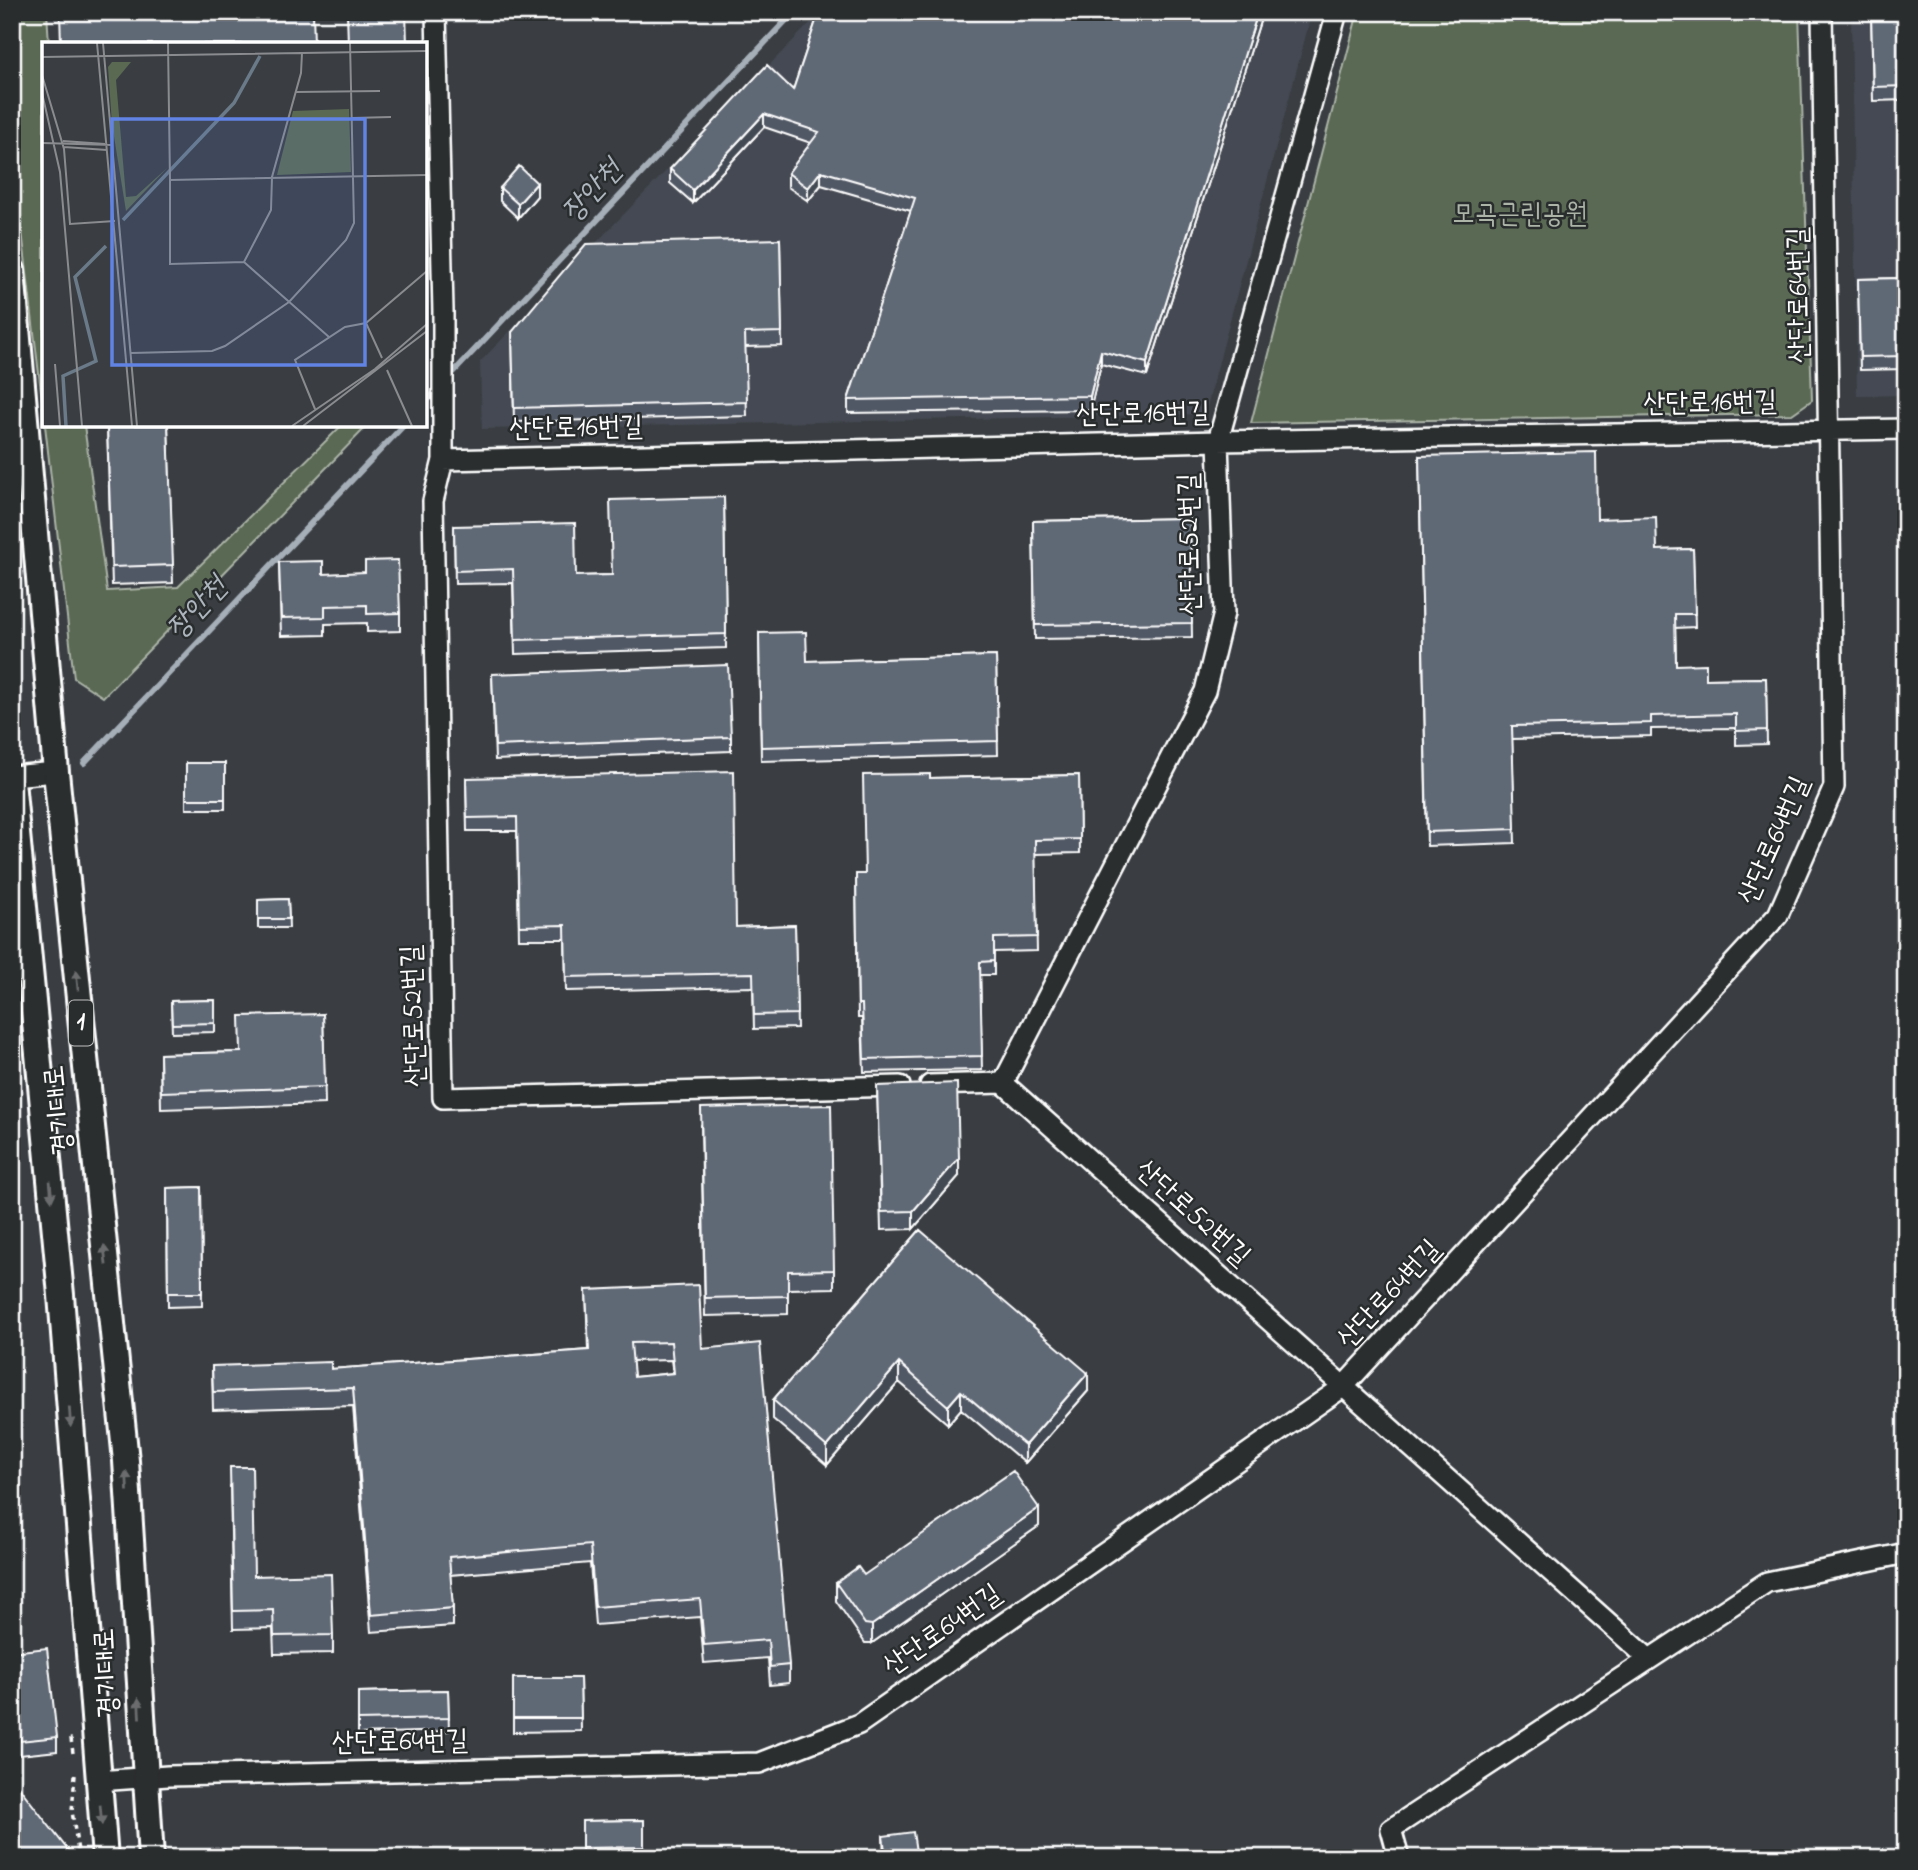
<svg xmlns="http://www.w3.org/2000/svg" width="1918" height="1870" font-family="'Indie Flower','Poor Story',sans-serif">
  <style>
    .built { fill: #454a52 }
    .green { fill: #5a6952; stroke: #acb4a8; stroke-width: 2 }
    .lines { fill: none; stroke-linecap: round; stroke-linejoin: round }
    .stream { stroke: #a6afb8; stroke-width: 6 }
    .minor-casing { stroke: #fff; stroke-width: 24 }
    .major-casing { stroke: #fff; stroke-width: 30 }
    .path { stroke: #fff; stroke-width: 3.5; stroke-dasharray: 5 5; stroke-linecap: butt }
    .minor { stroke: #2a2d2e; stroke-width: 19 }
    .major { stroke: #2a2d2e; stroke-width: 24 }
    .wall { fill: #515965; stroke: #fff; stroke-width: 2; fill-rule: evenodd }
    .shaded-wall { fill: #424852; stroke: #fff; stroke-width: 2 }
    .building { fill: #5e6775; stroke: #fff; stroke-width: 2; fill-rule: evenodd }
    .oneway { fill: #6a6c6d }
    .labels { text-anchor: middle; dominant-baseline: central; stroke-width: 5; stroke-linejoin: round; paint-order: stroke }
    .shield { fill: #2a2d2e; stroke: #bfc0c0; stroke-width: 2 }
    .shield-label { font-size: 26px; font-weight: bold; fill: #fff }
    .park-label { font-size: 28px; fill: #acb4a8; stroke: #2a2d2e }
    .street-label { font-size: 28px; fill: #fff; stroke: #2a2d2e }
    .water-label { font-size: 30px; font-style: italic; fill: #adb6be; stroke: #2a2d2e }
    .inset-river { fill: none; stroke: #6a7a88; stroke-width: 3.5 }
    .inset-road { fill: none; stroke: #898b8e; stroke-width: 2 }
    .view { fill: #6183e4; fill-opacity: 0.15; stroke: #6183e4; stroke-width: 3.5 }
    .inset-edge { fill: none; stroke: #fff; stroke-width: 3.5 }
  </style>
  <rect width="100%" height="100%" fill="#3a3e43"/>
  <filter id="ink" filterUnits="userSpaceOnUse"><feTurbulence type="fractalNoise" baseFrequency=".0143" numOctaves="2"/><feDisplacementMap in="SourceGraphic" scale="14" xChannelSelector="R" yChannelSelector="G"/><feConvolveMatrix kernelMatrix="1 2 1 2 8 2 1 2 1" color-interpolation-filters="sRGB"/></filter>
  <g filter="url(#ink)">
    <path class="built" d="M821 12H1312L1205 414 482 429 480 362Z
      M1851 12H1906V395L1857 396Z"/>
    <path class="green" d="M12 12H47L49 44H44V417L12 146Z
      M1358 12H1799L1812 400 1792 414 1251 423Z
      M45 425H84L107 591 178 587 342 425H368L103 697 74 678Z"/>
    <g class="lines">
      <path class="stream" d="M449 377 794 12
        M425 402 439 388
        M84 763 404 425"/>
      <g class="minor-casing">
        <path id="minor" d="M436 12 443 311V460L1218 441 1906 429
          M443 460 433 501 443 1098 900 1086
          M12 776 56 772
          M1003 1083 1649 1659
          M930 1085 1003 1083 1205 691 1224 613 1218 441 1337 12
          M98 1781 168 1776 759 1763 859 1724 1343 1387 1778 915 1834 787 1822 12
          M1399 1858 1391 1829 1767 1582 1906 1553"/>
      </g>
      <g class="major-casing">
        <path id="major" d="M12 271 56 772 126 1461 151 1858
          M12 781 61 1295 105 1858"/>
      </g>
      <path class="path" d="M12 187 19 251
        M73 1753 71 1739 76 1738
        M75 1775 72 1811 79 1858"/>
      <use href="#minor" class="minor"/>
      <use href="#major" class="major"/>
    </g>
    <path class="wall" d="M819 12H1263L1147 376 1101 364 1090 410 848 413V400L911 211 821 185 808 201 788 187V173L811 143 764 127 693 203 670 183V169L793 90Z
      M1871 12H1906V100L1873 101Z
      M500 188 537 196 518 218 500 201Z
      M780 239 782 346 745 347 747 416 514 422 512 332Z
      M1902 278 1904 369 1860 370 1858 279Z
      M107 425H168L173 583 112 585Z
      M1419 456 1597 519 1657 550 1693 549 1695 627 1675 628 1676 665 1706 679 1766 678 1767 744 1736 745V728L1651 729V736L1512 739 1515 843 1427 846Z
      M724 497 726 648 515 654 513 583 455 584 454 526 576 576 612 575Z
      M1190 518 1192 637 1035 639 1033 521Z
      M279 562 323 574 400 613V631L367 632V623L325 624V635L281 636Z
      M759 633 807 661 996 656 998 755 761 761Z
      M492 674 731 737V751L495 760Z
      M186 763H225V809H186Z
      M1079 775 1080 853 1035 854 1037 951 994 952V975H980L982 1070 864 1072 862 1018H858L856 874H865L930 778Z
      M466 778 736 927 795 925 797 1028 754 1029 753 987 566 991 565 939H519L517 831H467Z
      M288 899 289 928H258V900Z
      M215 1000V1032L172 1033 171 1001Z
      M323 1014 325 1104 161 1109 160 1054 240 1052Z
      M877 1086 959 1176 913 1229 881 1230Z
      M701 1126 834 1270V1288L788 1289V1314L705 1316Z
      M201 1187 202 1306 168 1307 167 1188Z
      M920 1230 1088 1391 1025 1463 961 1409 948 1424 899 1382 827 1465 773 1419V1400Z
      M586 1290 702 1349 789 1665V1683L770 1685 768 1658 704 1663 700 1617 595 1625 590 1563 450 1575 453 1608V1626L371 1632 353 1406 213 1410 212 1366 331 1369 588 1350ZM671 1360 673 1373 634 1377 632 1361Z
      M230 1485 254 1576 333 1635V1653L274 1654 273 1628 233 1629Z
      M1039 1526 872 1643H865L836 1601V1583Z
      M12 1652 57 1737V1751L20 1755 12 1684Z
      M513 1678H580L581 1731 513 1732Z
      M448 1690 449 1731 358 1734V1692Z
      M644 1820V1858H582V1821Z
      M883 1836 917 1858H884Z"/>
    <path class="shaded-wall" d="M1258 12H1263L1147 376V363Z
      M764 114V127L693 203V190Z
      M821 171V185L808 201V188Z
      M537 183V196L518 218V204Z
      M1101 351V364L1090 410V396Z
      M959 1158V1176L913 1229V1211Z
      M899 1363V1382L827 1465V1447Z
      M1088 1373V1391L1025 1463V1445Z
      M961 1391V1409L948 1424V1406Z
      M1039 1508V1526L872 1643V1625Z"/>
    <path class="building" d="M60 12H313L314 44H61Z
      M347 12H406L407 44H348Z
      M819 12H1258L1147 363 1101 351 1090 396 848 400 915 198 821 171 808 188 788 173 819 132 764 114 693 190 670 169 767 65 793 90Z
      M1871 12H1906V86L1873 87Z
      M519 166 537 183 518 204 500 188Z
      M780 239 782 332 745 333 747 402 514 408 512 332 586 244Z
      M1902 278 1904 356 1860 357 1858 279Z
      M107 425H168L173 565 112 567Z
      M1596 452 1597 519 1656 517 1657 550 1693 549 1695 614H1675L1676 665 1706 664V679L1766 678 1767 730 1736 731V714L1651 716V723L1512 726 1515 829 1427 832 1419 456Z
      M724 497 726 634 515 640 513 569 455 571 454 526 575 523 576 576 612 575 610 500Z
      M1190 518 1192 623 1035 625 1033 521Z
      M398 560 400 613 367 614V605L325 606V617L281 618 279 562 323 561V574L365 572V561Z
      M806 632 807 661 996 656 998 741 761 747 759 633Z
      M728 665 731 737 495 746 492 674Z
      M186 763H225V799H186Z
      M734 771 736 927 795 925 797 1014 754 1015 753 973 566 977 565 925 519 926 517 817 467 818 466 778Z
      M930 774V778L1079 775 1080 839 1035 840 1037 937 994 938V961L980 962 982 1056 864 1059 862 1004H858L856 874H865L863 775Z
      M288 899 289 919H258V900Z
      M215 1000V1023L172 1024 171 1001Z
      M323 1014 325 1087 161 1092 160 1054 241 1052 240 1016Z
      M957 1083 959 1158 913 1211 881 1212 877 1086Z
      M831 1105 834 1270 788 1271V1296L705 1298 701 1108Z
      M201 1187 202 1293H168L167 1188Z
      M920 1230 1088 1373 1025 1445 961 1391 948 1406 899 1363 827 1447 773 1400Z
      M699 1285 702 1349 760 1343 789 1665 770 1667 768 1640 704 1645 700 1599 595 1607 590 1545 449 1557 453 1608 371 1615 353 1388 213 1392 212 1366 331 1362V1369L589 1350 586 1290ZM671 1342 674 1373 634 1377 631 1343Z
      M230 1467H252L254 1576 331 1574 333 1635 274 1636 273 1610 233 1611Z
      M1013 1471 1039 1508 872 1625 865 1624 836 1583 858 1567 864 1575Z
      M47 1648 57 1737 20 1741 12 1670V1652Z
      M513 1678H580L581 1718H513Z
      M448 1690 449 1718 358 1720V1692Z
      M12 1778 74 1858H12Z
      M644 1820V1847L582 1848V1821Z
      M913 1832 917 1858H886L883 1836Z"/>
    <defs><path id="oneway-solid" d="M-6-.8H1V-3.2L6.5 0L1 3.2V.8H-6Z" transform="scale(1.75)"/></defs>
    <g class="oneway">
      <use href="#oneway-solid" transform="translate(77 980) rotate(-96)"/>
      <use href="#oneway-solid" transform="translate(51 1191) rotate(85)"/>
      <use href="#oneway-solid" transform="translate(105 1255) rotate(-96)"/>
      <use href="#oneway-solid" transform="translate(70 1417) rotate(86)"/>
      <use href="#oneway-solid" transform="translate(127 1481) rotate(-93)"/>
      <use href="#oneway-solid" transform="translate(139 1708) rotate(-93)"/>
      <use href="#oneway-solid" transform="translate(101 1815) rotate(85)"/>
    </g>
  </g>
  <g class="labels">
    <rect class="shield" x="69" y="1000.5" width="24" height="45" rx="5"/>
    <g class="shield-label">
      <text x="81" y="1023">1</text>
    </g>
    <g class="park-label">
      <text x="1520" y="215">모곡근린공원</text>
    </g>
    <g class="street-label">
      <text transform="translate(1800 295) rotate(-91)">산단로64번길</text>
      <text transform="translate(1710 404) rotate(-1)">산단로16번길</text>
      <text transform="translate(1143 415) rotate(-1)">산단로16번길</text>
      <text transform="translate(576 429) rotate(-1)">산단로16번길</text>
      <text transform="translate(1191 544) rotate(-91)">산단로52번길</text>
      <text transform="translate(1775 841) rotate(-66)">산단로64번길</text>
      <text transform="translate(415 1016) rotate(-92)">산단로52번길</text>
      <text transform="translate(60 1110) rotate(-96)">경기대로</text>
      <text transform="translate(1192 1214) rotate(42)">산단로52번길</text>
      <text transform="translate(1390 1295) rotate(-47)">산단로64번길</text>
      <text transform="translate(943 1631) rotate(-35)">산단로64번길</text>
      <text transform="translate(108 1673) rotate(-93)">경기대로</text>
      <text transform="translate(400 1743) rotate(-1)">산단로64번길</text>
    </g>
    <g class="water-label">
      <text transform="translate(593 192) rotate(-47)">장안천</text>
      <text transform="translate(198 609) rotate(-47)">장안천</text>
    </g>
  </g>
  <g transform="translate(42 42)">
    <rect width="385" height="385" fill="#3a3e43"/>
    <path d="M70 20H89L74 38 84 155 94 154 125 126 84 169 70 82 66 25ZM307 67 309 130 235 133 251 69Z" fill="#5a6952"/>
    <path class="inset-river" d="M81 178 192 61 218 14M24 384 21 334 54 319 33 235 64 204"/>
    <path class="inset-road" d="M55 1 90 384M61 1 95 384M126 1 128 138 385 133M0 15 385 9M0 33 22 107 28 182 73 179M254 50 338 49M0 51 18 130 40 384M310 76 349 75M21 99 63 102M0 101 71 103M22 105 65 108M128 138V222L202 220 229 168 230 135 259 31 260 11M202 220 287 295M324 281 340 316M89 311 170 309 183 304 247 260 304 198 312 181 308 1M13 322 18 384M345 328 370 384M0 340 1 384M273 367 253 318 303 285 324 281 385 229M250 384 333 327 385 282M261 384 385 289"/>
    <path class="view" d="M70 77H323V323H70Z"/>
    <rect width="385" height="385" class="inset-edge"/>
  </g>
  <rect width="1918" height="1870" fill="none" stroke="#2a2d2e" stroke-width="42"/>
  <rect x="21" y="21" width="1876" height="1828" fill="none" stroke="#fff" stroke-width="2.5" filter="url(#ink)"/>
</svg>
